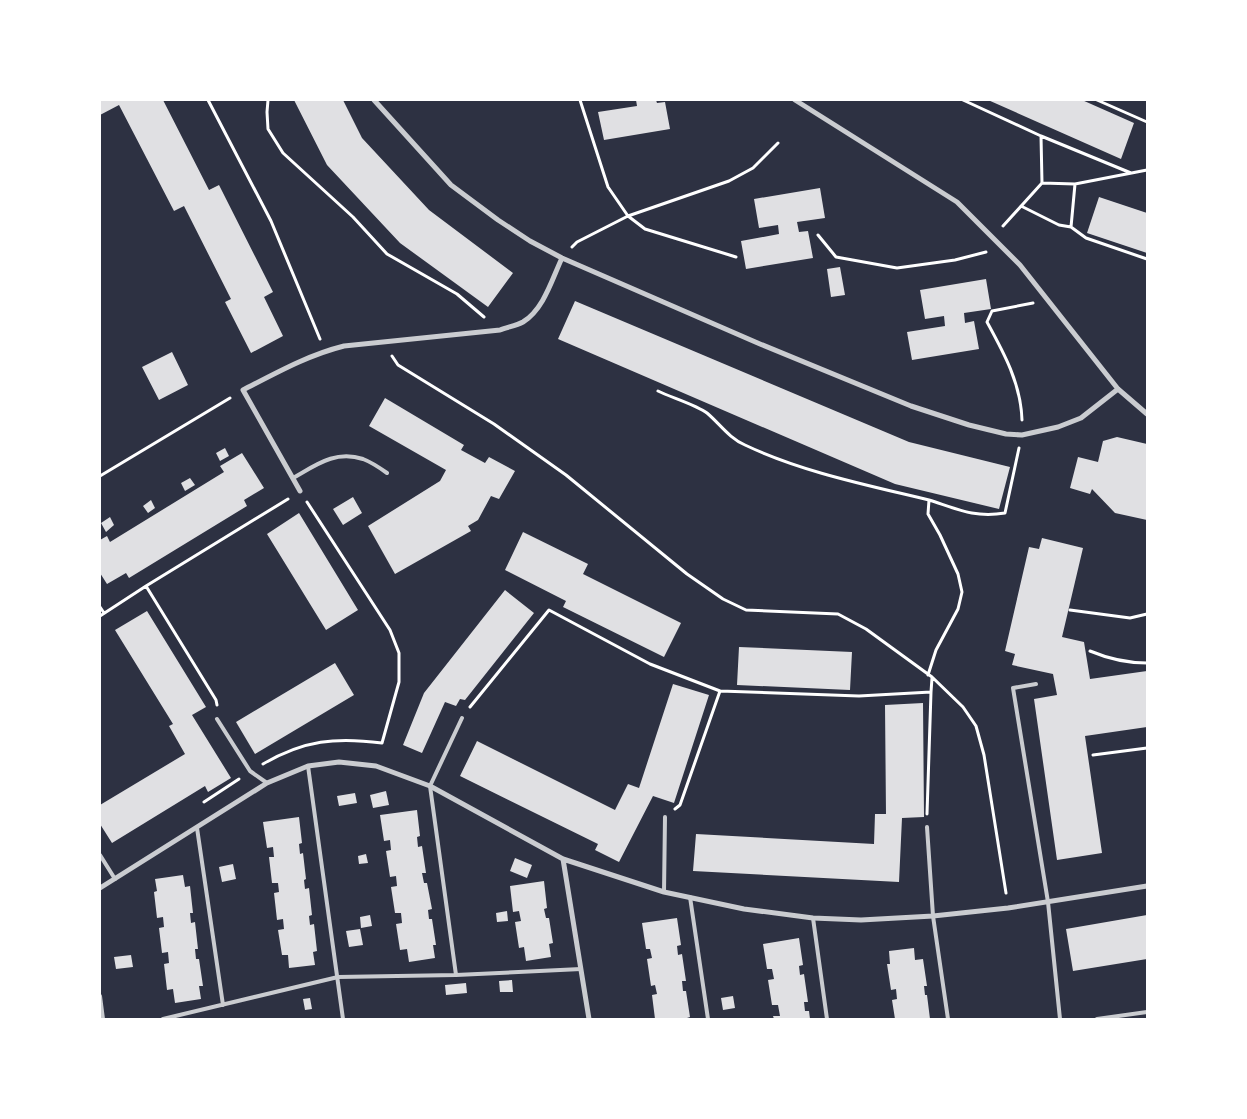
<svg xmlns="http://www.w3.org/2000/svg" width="1247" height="1119" font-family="'PT Serif',serif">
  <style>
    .building { fill: #e0e0e3 }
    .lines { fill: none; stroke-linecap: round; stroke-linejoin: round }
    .path { stroke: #fff; stroke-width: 3 }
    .service { stroke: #caccd0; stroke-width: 4 }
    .minor { stroke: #caccd0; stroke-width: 5 }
  </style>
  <rect width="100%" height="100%" fill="#2d3142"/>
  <path class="building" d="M100 100H163L209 190 219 185 273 292 264 297 283 336 251 353 225 302 231 299 184 206 174 211 119 105 100 115Z
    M294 100H343L362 138 429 210 513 273 488 307 400 243 327 165Z
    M636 100H656L657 103 665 102 670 129 604 140 598 112 637 106Z
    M988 100H1082L1134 123 1121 159Z
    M820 188 825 218 797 222 799 232 808 231 813 258 746 269 741 241 779 234 778 225 759 228 754 199Z
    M1099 197 1147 213V253L1087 233Z
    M840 267 845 295 831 297 827 269Z
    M986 279 991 309 964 313 965 323 974 321 979 349 912 360 907 332 945 326 944 316 925 319 920 290Z
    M575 301 909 442 1010 467 999 509 895 484 558 339Z
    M172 352 188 385 159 400 142 367Z
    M385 398 464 445 461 450 485 463 489 457 515 471 499 499 491 496 478 520 468 526 471 531 395 574 368 526 440 481 446 470 369 426Z
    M1117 437 1147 444V520L1115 513 1092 489 1090 494 1070 488 1078 457 1098 462 1103 441Z
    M225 448 229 456 220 461 216 453Z
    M242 453 264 488 244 500 247 506 129 578 126 573 107 584 100 573V540L107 536 110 542 224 472 220 466Z
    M190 478 195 485 185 491 181 483Z
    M353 497 362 513 343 525 333 509Z
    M151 500 155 508 148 513 143 506Z
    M299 513 358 610 326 630 267 534Z
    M110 517 114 525 106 532 101 523Z
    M523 532 588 564 583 574 681 623 664 657 563 607 566 601 505 570Z
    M1042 538 1083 548 1062 637 1084 642 1090 679 1147 671V727L1085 736 1102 853 1057 860 1034 699 1057 695 1053 674 1012 665 1015 654 1005 651 1029 547 1039 549Z
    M505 590 534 613 465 700 460 699 456 706 445 702 422 753 403 745 424 693Z
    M147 611 206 707 192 715 231 778 208 792 205 786 112 843 100 824V805L185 754 169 726 173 724 115 630Z
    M739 647 852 652 850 690 737 685Z
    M335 663 354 695 255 754 236 722Z
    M673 684 709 695 674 803 653 796 619 862 595 850 598 844 460 776 477 741 615 810 628 784 639 788Z
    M923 703 924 817 902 818 899 882 693 871 696 834 874 844 875 814H886L885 705Z
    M386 791 389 805 373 808 370 795Z
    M355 793 357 803 339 806 337 796Z
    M417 810 420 836 417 837 418 847 422 846 426 873H422L424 883H427L432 909 428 910 429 919H432L436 945H433L435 958 409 962 407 949 400 950 396 924 402 923 401 913H395L391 887 397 886 396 876 390 877 386 851 391 850 390 840 384 841 380 815Z
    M299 817 302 843 299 844 300 854 303 853 306 879 304 880 305 889 309 888 312 915 309 916 310 925 314 924 317 951 313 952 315 965 289 968 288 955H282L278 930 284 929 283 919 277 920 274 893 279 892 278 883H272L269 857H274L273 847 267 848 263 822Z
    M366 854 368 863 359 864 358 856Z
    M515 858 532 865 527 878 510 871Z
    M233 864 236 879 222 882 219 867Z
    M183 875 185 887 190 886 193 913H190L191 923 195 922 198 949H195L196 959H199L203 986H199L201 999 175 1003 173 989 167 990 164 964 169 963 168 952 162 953 159 928 164 927 163 917 157 918 154 892 157 891 155 879Z
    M544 881 547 908 544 909 546 918H549L553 943 549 944 551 957 526 961 524 947 519 948 515 922 521 921 519 911 513 912 510 886Z
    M507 911 508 921 497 922 496 913Z
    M370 915 372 926 361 928 360 917Z
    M1147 915V959L1073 971 1066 929Z
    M677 918 681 945 677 946 678 955 682 954 686 981H682L683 991H686L690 1017 687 1018V1019H655L652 995 657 994 655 985 651 986 647 959 652 958 650 949H646L642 923Z
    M360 929 363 945 349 947 346 931Z
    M799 938 803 965 799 966 800 975 804 974 808 1002H804L805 1011H809L810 1019H774L773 1016H780L778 1005H772L768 980 774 979 772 969H767L763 944Z
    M914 948 915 960 923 959 927 986H924L925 995H927L930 1019H895L892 1000 897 999 896 989 891 990 887 964H890L889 951Z
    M131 955 133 967 116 969 114 957Z
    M512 980 513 992H500L499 981Z
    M466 983 467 993 446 995 445 985Z
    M733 996 735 1008 723 1010 721 998Z
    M310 998 312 1009 305 1010 303 999Z"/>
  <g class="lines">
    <path class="path" d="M208 100 271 221 320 339
      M268 100 267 112 268 129 283 153 353 217 387 254 457 294 484 317
      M580 100 608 187 628 216 645 229 736 257
      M963 100 1041 136 1042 183 1003 226
      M1097 100 1147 122
      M1041 136 1131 173
      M1147 170 1075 184 1071 227 1086 238 1147 259
      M1042 183 1075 184
      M1021 206 1059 225 1071 227
      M818 235 836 257 897 268 955 260 986 252
      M572 247 577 242 628 216 729 181 753 168 778 143
      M392 356 398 365 494 424 566 475 687 574 723 599 746 610 838 614 866 629 932 677 963 707 976 726 984 755 1006 893
      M658 391C670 397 697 405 707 413 720 424 729 438 745 445 802 472 867 485 929 500
      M1022 420C1021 384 1004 353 987 322L992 311 1033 303
      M100 476 230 398
      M146 586 216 700 217 705
      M100 607 104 613
      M1070 610 1130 618 1147 614
      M100 616 146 586 288 499
      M1090 651C1109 659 1126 663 1147 663
      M928 675 936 650 958 609 962 592 958 574 940 535 928 514 929 500C957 509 974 518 1005 513L1019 448
      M470 707 549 610 650 664 720 691
      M1093 755 1147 748
      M263 764C304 740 336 737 382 743L399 682V653L390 630 307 502
      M204 802 239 779
      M675 809 680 805 720 691 859 696 931 692 932 678
      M927 814 931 692"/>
    <path class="service" d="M293 478C316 465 335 450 363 459 371 462 380 468 387 473
      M1036 684 1013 688 1048 902 1060 1019
      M217 719 250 771 267 783
      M308 766 343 1019
      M927 827 933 916 948 1019
      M197 828 223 1005
      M100 855 115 879
      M664 892 665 817
      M690 897 708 1019
      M813 918 827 1019
      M456 975 430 786 462 718
      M100 996 103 1019
      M163 1019 338 977 456 975 581 969
      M1097 1019 1147 1012"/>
    <path class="minor" d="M374 100 451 185 498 220 530 241 562 258 760 344 911 406 969 425 1006 434 1022 435 1058 427 1081 418 1118 389
      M795 100 957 202 1020 265 1118 389 1147 414
      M300 491 243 390C276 373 308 355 344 346L500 330C507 327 516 326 523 322 544 309 552 279 562 258
      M563 859 589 1019
      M100 888 267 783 308 766 339 762 376 766 430 786 563 859 664 892 744 909 813 918 861 920 933 916 1008 908 1147 886"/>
  </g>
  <rect width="1247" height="1119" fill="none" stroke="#ffffff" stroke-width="202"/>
</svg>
